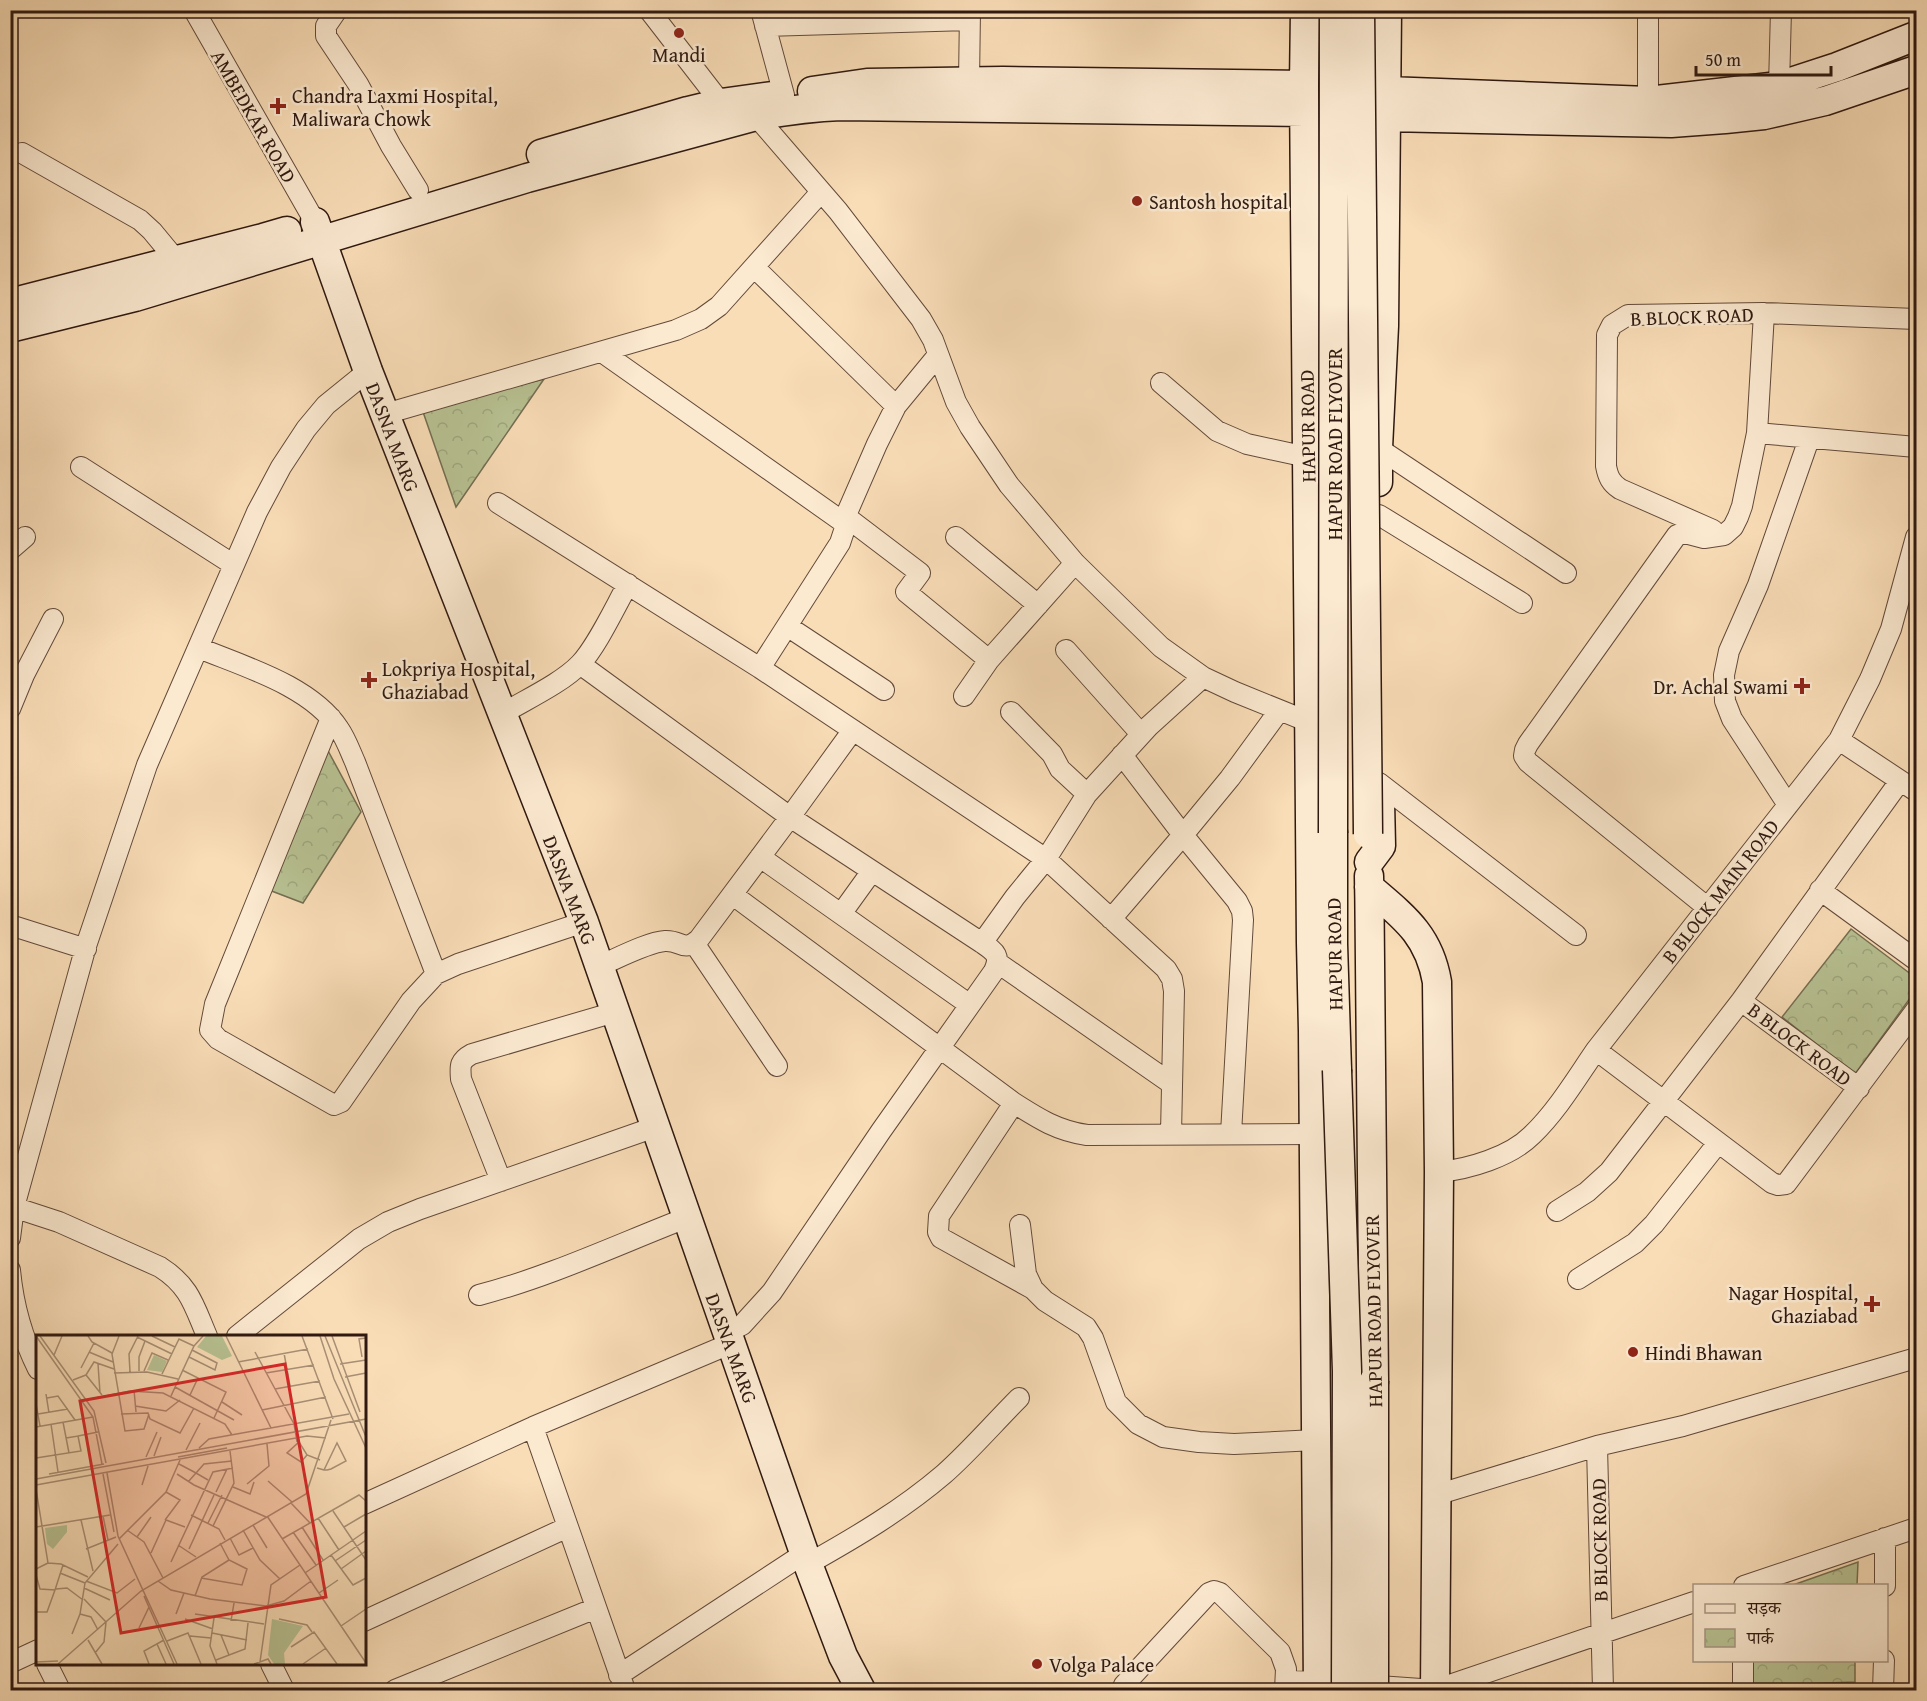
<svg xmlns="http://www.w3.org/2000/svg" width="1927" height="1701" font-family="'Gentium Book Plus','Noto Serif Devanagari',serif">
  <style>
    .park { fill: url(#park-crowns); stroke: #746e52; stroke-width: 1.5 }
    .lines { fill: none; stroke-linecap: round; stroke-linejoin: round }
    .street-casing { stroke: #624a3a; stroke-width: 22 }
    .secondary-casing { stroke: #2f1910; stroke-width: 31 }
    .street { stroke: #fbe9d0; stroke-width: 20 }
    .secondary { stroke: #fbe9d0; stroke-width: 28 }
    .secondary-bridge-casing { stroke: #2f1910; stroke-width: 31; stroke-linecap: butt }
    .secondary-bridge { stroke: #fbe9d0; stroke-width: 28 }
    .poi-dot { fill: #8f2418; stroke: #fbe9d0; stroke-width: 2 }
    .labels { text-anchor: middle; dominant-baseline: central; stroke-width: 5; stroke-linejoin: round; paint-order: stroke }
    .poi-label { font-size: 20px; fill: #2f1910; stroke: #fbe9d0; text-anchor: start }
    .street-label { font-size: 20px; fill: #2f1910; stroke: #fbe9d0 }
    .inset-road { fill: none; stroke: #a88f74; stroke-width: 1.5 }
    .view { fill: #d62828; fill-opacity: 0.15; stroke: #d62828; stroke-width: 3 }
    .inset-edge { fill: none; stroke: #2f1910; stroke-width: 3 }
  </style>
  <defs>
    <pattern id="park-crowns" width="20" height="18" patternUnits="userSpaceOnUse" patternTransform="scale(1.5)"><rect width="20" height="18" fill="#b8c293"/><path d="M2 6a3 3 0 1 1 6 0M12 15a3 3 0 1 1 6 0" fill="none" stroke="#9ea67e"/></pattern>
  </defs>
  <rect width="100%" height="100%" fill="#f9ddb7"/>
  <filter id="stains"><feTurbulence type="fractalNoise" baseFrequency=".00333" numOctaves="4"/><feColorMatrix values="0 0 0 0 .2 0 0 0 0 .09 0 0 0 0 .02 0 0 0 .5 -.17"/></filter>
  <radialGradient id="worn" r=".72"><stop offset=".6" stop-color="#630" stop-opacity="0"/><stop offset="1" stop-color="#630" stop-opacity=".3"/></radialGradient>
  <path class="park" d="M544 379 456 507 422 409Z
    M326 747 361 812 303 903 269 890Z
    M1851 929 1916 978V990L1855 1074 1782 1017Z
    M1858 1562 1857 1585H1793Z
    M1748 1661H1855V1682L1747 1686Z"/>
  <g class="lines">
    <g class="street-casing">
      <path id="street" d="M194 10 315 222
        M337 10 326 26V36L358 84 391 146 418 190
        M649 10 721 103
        M761 10 784 95
        M765 26 969 20
        M969 82 970 10
        M1779 86 1781 10
        M1648 101V10
        M756 116 838 211 921 319 933 340 956 402 970 427 1009 485 1075 563 1161 647 1203 677 1235 692 1309 722
        M22 153 140 220 152 231 176 260
        M754 267 896 406
        M602 352 843 522 845 528 840 543 760 668
        M1161 383 1217 431 1247 444 1307 457
        M385 414 676 330 701 319 719 306 821 192
        M1757 433 1916 447
        M1378 448 1566 573
        M81 467 234 565
        M498 503 760 668 1046 859 1166 969 1172 979 1174 991 1171 1134
        M1379 515 1522 603
        M845 516 920 573 906 592 989 660 1075 563
        M843 522 877 444 896 406 938 355
        M1713 530 1620 489C1611 483 1608 477 1606 466L1607 335 1612 325 1628 315 1764 313 1916 319
        M956 537 1038 605
        M10 550 25 537
        M787 626 884 690
        M199 648C245 667 311 686 339 729 346 739 350 751 355 762L436 974
        M1066 650 1141 734
        M580 664 790 817 982 943
        M964 696 989 660
        M10 709 24 675 53 619
        M1011 712 1052 754 1060 769 1087 794
        M502 714C525 700 562 683 580 664 597 646 615 607 628 584
        M331 718 215 1004 210 1030 218 1039 334 1105 341 1102 411 1001 436 974 458 964 584 922
        M1839 740 1916 791
        M1379 783 1576 935
        M1788 805 1732 719 1725 701 1724 675 1729 651 1758 585 1809 439
        M760 857 970 1005
        M1820 890 1916 960
        M733 895 1014 1103C1039 1119 1058 1131 1087 1135L1313 1134
        M1708 908 1528 762 1524 756 1525 750 1528 744 1677 535 1685 533 1704 538 1724 535 1733 527 1738 517 1742 506 1757 433 1764 313
        M841 914 872 871
        M1111 919 1183 835 1122 755
        M10 925 86 949
        M694 943 777 1066
        M998 963 1172 1084
        M599 966C616 959 648 942 665 941 682 940 683 953 699 939L790 817 853 730
        M1741 1001 1859 1088
        M1596 1050 1772 1183 1778 1185 1786 1184 1916 1010
        M1014 1103 939 1216 938 1232 941 1238 1033 1289
        M1231 1134 1243 920 1242 911 1237 901 1183 835 1230 778 1279 711
        M1439 1172C1469 1169 1510 1157 1532 1135 1557 1111 1576 1079 1596 1050L1839 740 1870 679 1891 629 1916 537
        M501 1181 461 1079C460 1066 459 1061 472 1054L615 1012
        M10 1206 59 1222 160 1267C190 1286 194 1306 207 1336
        M1557 1211 1587 1192 1609 1172 1741 1001 1900 781
        M1020 1225 1026 1274 1033 1289 1045 1301 1086 1327 1093 1338 1116 1402 1138 1424 1163 1437 1199 1442 1234 1444 1316 1440
        M10 1238 14 1207 86 946 147 765 257 512 281 467 306 429 326 405 368 371
        M10 1270C13 1303 23 1339 38 1369
        M1578 1279 1635 1243 1654 1224 1718 1143
        M479 1295C549 1277 619 1244 686 1218
        M726 1333 742 1325 772 1292 881 1131 994 971C1001 955 995 952 982 943L1015 897 1046 859 1087 794 1149 726 1203 677
        M237 1336 359 1239 388 1222 420 1209 655 1127
        M533 1427 625 1690
        M1597 1446 1603 1690
        M1436 1495 1597 1446 1683 1426 1916 1358
        M364 1504 533 1427 732 1343
        M808 1564C856 1537 902 1510 944 1474 970 1451 994 1423 1019 1398
        M1744 1586 1916 1528
        M1885 1586V1538
        M364 1621 568 1527
        M1743 1660V1690
        M10 1663 38 1650
        M47 1664 60 1690
        M271 1664 284 1690
        M619 1675 805 1553
        M1286 1681 1328 1682
        M1364 1685 1435 1690 1694 1602
        M395 1690 596 1608
        M1122 1690 1124 1685 1209 1593 1214 1591 1220 1593 1280 1652 1286 1669 1285 1690
        M1883 1690 1884 1660"/>
    </g>
    <g class="secondary-casing">
      <path id="secondary" d="M1305 10 1304 85 1311 943 1313 1031 1318 1690
        M812 91 867 83 1003 81 1304 85
        M1387 91 1648 101 1779 86 1837 67 1913 37 1916 38
        M1387 117 1671 123 1725 119 1764 115 1825 101 1916 70
        M541 154 688 111 721 103 772 96
        M315 222 368 371 584 922 808 1564 843 1656 861 1690
        M10 303 263 238 287 231
        M10 328 135 297 527 178 756 116C784 111 812 107 841 106L1304 112
        M1378 482V448L1384 326 1387 10
        M1333 833V944L1337 1070
        M1369 862 1381 846 1380 801
        M1369 876C1372 1044 1372 1212 1374 1381
        M1369 887C1404 917 1429 935 1437 982L1439 1172 1435 1690"/>
    </g>
    <use href="#street" class="street"/>
    <use href="#secondary" class="secondary"/>
    <g class="secondary-bridge-casing">
      <path id="secondary-bridge" d="M1360 10 1368 834
        M1333 833 1334 10
        M1337 1070 1347 1371 1346 1690
        M1374 1381V1690"/>
    </g>
    <use href="#secondary-bridge" class="secondary-bridge"/>
  </g>
  <g class="poi-dot">
    <circle cx="679" cy="33" r="6"/>
    <path d="M275 97h6v6h6v6h-6v6h-6v-6h-6v-6h6z"/>
    <circle cx="1137" cy="201" r="6"/>
    <path d="M366 671h6v6h6v6h-6v6h-6v-6h-6v-6h6z"/>
    <path d="M1799 677h6v6h6v6h-6v6h-6v-6h-6v-6h6z"/>
    <path d="M1869 1295h6v6h6v6h-6v6h-6v-6h-6v-6h6z"/>
    <circle cx="1633" cy="1352" r="6"/>
    <circle cx="1037" cy="1664" r="6"/>
  </g>
  <g class="labels">
    <g class="poi-label">
      <text x="679" y="54" text-anchor="middle">Mandi</text>
      <text x="292" y="95">Chandra Laxmi Hospital,<tspan x="292" dy="23">Maliwara Chowk</tspan></text>
      <text x="1149" y="201">Santosh hospital</text>
      <text x="382" y="668">Lokpriya Hospital,<tspan x="382" dy="23">Ghaziabad</tspan></text>
      <text x="1788" y="686" text-anchor="end">Dr. Achal Swami</text>
      <text x="1858" y="1292" text-anchor="end">Nagar Hospital,<tspan x="1858" dy="23">Ghaziabad</tspan></text>
      <text x="1645" y="1352">Hindi Bhawan</text>
      <text x="1049" y="1664">Volga Palace</text>
    </g>
    <g class="street-label">
      <text transform="translate(254 116) rotate(60)">AMBEDKAR ROAD</text>
      <text transform="translate(1692 316) rotate(-2)">B BLOCK ROAD</text>
      <text transform="translate(1307 426) rotate(-91)">HAPUR ROAD</text>
      <text transform="translate(393 437) rotate(69)">DASNA MARG</text>
      <text transform="translate(1334 444) rotate(-90)">HAPUR ROAD FLYOVER</text>
      <text transform="translate(570 890) rotate(69)">DASNA MARG</text>
      <text transform="translate(1720 891) rotate(-52)">B BLOCK MAIN ROAD</text>
      <text transform="translate(1334 954) rotate(-91)">HAPUR ROAD</text>
      <text transform="translate(1800 1044) rotate(37)">B BLOCK ROAD</text>
      <text transform="translate(1373 1311) rotate(-91)">HAPUR ROAD FLYOVER</text>
      <text transform="translate(732 1348) rotate(70)">DASNA MARG</text>
      <text transform="translate(1599 1540) rotate(-91)">B BLOCK ROAD</text>
    </g>
  </g>
  <g transform="translate(36 1335)">
    <rect width="330" height="330" fill="#f9ddb7"/>
    <path d="M170 1H186L196 21 186 25 161 12ZM118 20 131 26 126 37 111 35ZM31 190V197L17 214 11 209 9 193ZM236 284 267 291 248 318 249 329H238L232 320Z" fill="#b8c293"/>
    <path class="inset-road" d="M0 1 57 82 66 129M4 1 58 76 70 128M52 1 56 7 76 18M83 1 76 19 89 96 108 94 113 79M116 1 139 12M190 1 235 93M266 1 297 84M284 1 298 44 330 113M289 1 330 102M296 1 324 77M101 2 136 19M53 17 77 27M219 17 258 89 261 107M248 18 254 51M18 20 26 1M153 22 179 35 181 28 156 15M326 22 323 4 330 3M202 27 272 14M62 29 64 58M304 29 330 25M45 33 58 8M146 35 190 57 178 83M103 36V22L109 6M108 36 116 18 132 25M94 37 93 19 102 1M78 38 111 37 142 44M230 38 278 30M126 39 143 4 158 11M50 40 58 27 78 34M309 42 330 38M37 45 50 40 66 60M139 52 198 85M239 54 284 46M98 55 100 77M10 59 13 78M154 60 162 43M135 61 158 11 167 1M11 63 22 61 39 85M49 65 94 56 127 58 189 89 196 100M186 67 206 80M0 69 4 91M99 71 130 76 144 65M226 75 290 62M2 79 32 74M85 79 112 78 114 84 144 98 158 73M27 87 33 118M15 89 22 137M0 92 57 82M42 101 62 97M163 113 173 104 313 79M150 115 164 88M271 120 265 127 251 118 263 107 271 120 284 125M118 121 125 102M110 122 121 97M142 122 191 113M0 123 45 116 42 101 30 103M143 129 160 138 168 129 196 126M281 133 288 135H291L295 134 310 126 301 108 288 135M71 138 82 201 141 329M13 139 68 129M67 139 78 197M141 139 158 150 230 182M0 144 330 84M232 146 256 167M152 147 160 138 172 145M211 149 233 131 231 109M0 150 271 101 290 103M106 150 112 131M197 152 214 159 218 147M0 154 12 228 0 234M180 157 191 134M255 168 274 188M297 176 330 225M155 180 183 194 189 205M67 181 72 205M231 181 330 328M282 183 303 215M45 185 57 236M129 185 144 165 130 157M172 188 186 160M217 190 231 213M177 191 198 148 194 116M0 192 74 180M266 192 287 225M308 192 330 179M91 195 108 207 127 243M207 195 224 225 244 244M257 197 280 230M101 202 115 182M194 203 203 220 217 213M83 204 130 157 144 125M246 204 323 160 330 166M142 210 160 222M50 214 80 202M153 214 178 160M115 218 130 185 149 192M295 220 317 250 330 243M299 226 330 205M135 227 177 137 197 133M12 228 25 229 52 242M305 234 330 216M24 238 49 248M269 238 330 196M0 240 4 254 19 255 27 230M165 243 206 250 211 234 193 225 184 208M50 246 81 258 99 244M122 246 135 255 174 264 230 271 248 266 275 246M48 253 74 265M20 254 31 253 47 265M283 258 302 245M108 261 138 329M159 261 166 242 193 225M48 264 70 287 68 307 59 318M0 277H11L19 255M44 279 55 282 62 295M140 279 148 258M159 279 228 289M178 283 174 311 181 329M149 284 177 294M243 284 271 290 276 297M195 286 198 268M305 291 330 274M103 293 113 272M176 298 211 305M36 299 44 279 49 248 82 209M185 300 193 320M154 301 175 303M52 305 66 329M131 306 152 298 165 329M121 309 130 329M255 312 278 297 301 329M180 325 209 314 212 288M0 327 22 326M224 327 235 250 264 230M22 329 105 256 270 159 295 85M113 329 108 316 128 305M218 329 232 324 235 329M267 329 290 313"/>
    <path class="view" d="M249 29 290 262 85 298 44 66Z"/>
    <rect width="330" height="330" class="inset-edge"/>
  </g>
  <rect width="1927" height="1701" fill="none" stroke="#f9ddb7" stroke-width="36"/>
  <rect x="12" y="12" width="1903" height="1677" fill="none" stroke="#2f1910" stroke-width="3"/>
  <rect x="18" y="18" width="1891" height="1665" fill="none" stroke="#2f1910" stroke-width="1.5"/>
  <rect x="1693" y="1584" width="195" height="78" fill="#fbe9d0" stroke="#a99683" stroke-width="1.5"/>
  <rect x="1705" y="1604" width="30" height="9" fill="#fbe9d0" stroke="#a99683" stroke-width="1.5"/>
  <text x="1747" y="1614" font-size="18" fill="#2f1910">सड़क</text>
  <rect x="1705" y="1629" width="30" height="18" fill="url(#park-crowns)" stroke="#a99683" stroke-width="1.5"/>
  <text x="1747" y="1644" font-size="18" fill="#2f1910">पार्क</text>
  <path d="M1696 66v9h135v-9" fill="none" stroke="#2f1910" stroke-width="3"/>
  <text x="1705" y="66" font-size="18" fill="#2f1910" stroke="#fbe9d0" stroke-width="4.5" paint-order="stroke">50 m</text>
  <rect width="100%" height="100%" filter="url(#stains)"/>
  <rect width="100%" height="100%" fill="url(#worn)"/>
</svg>
